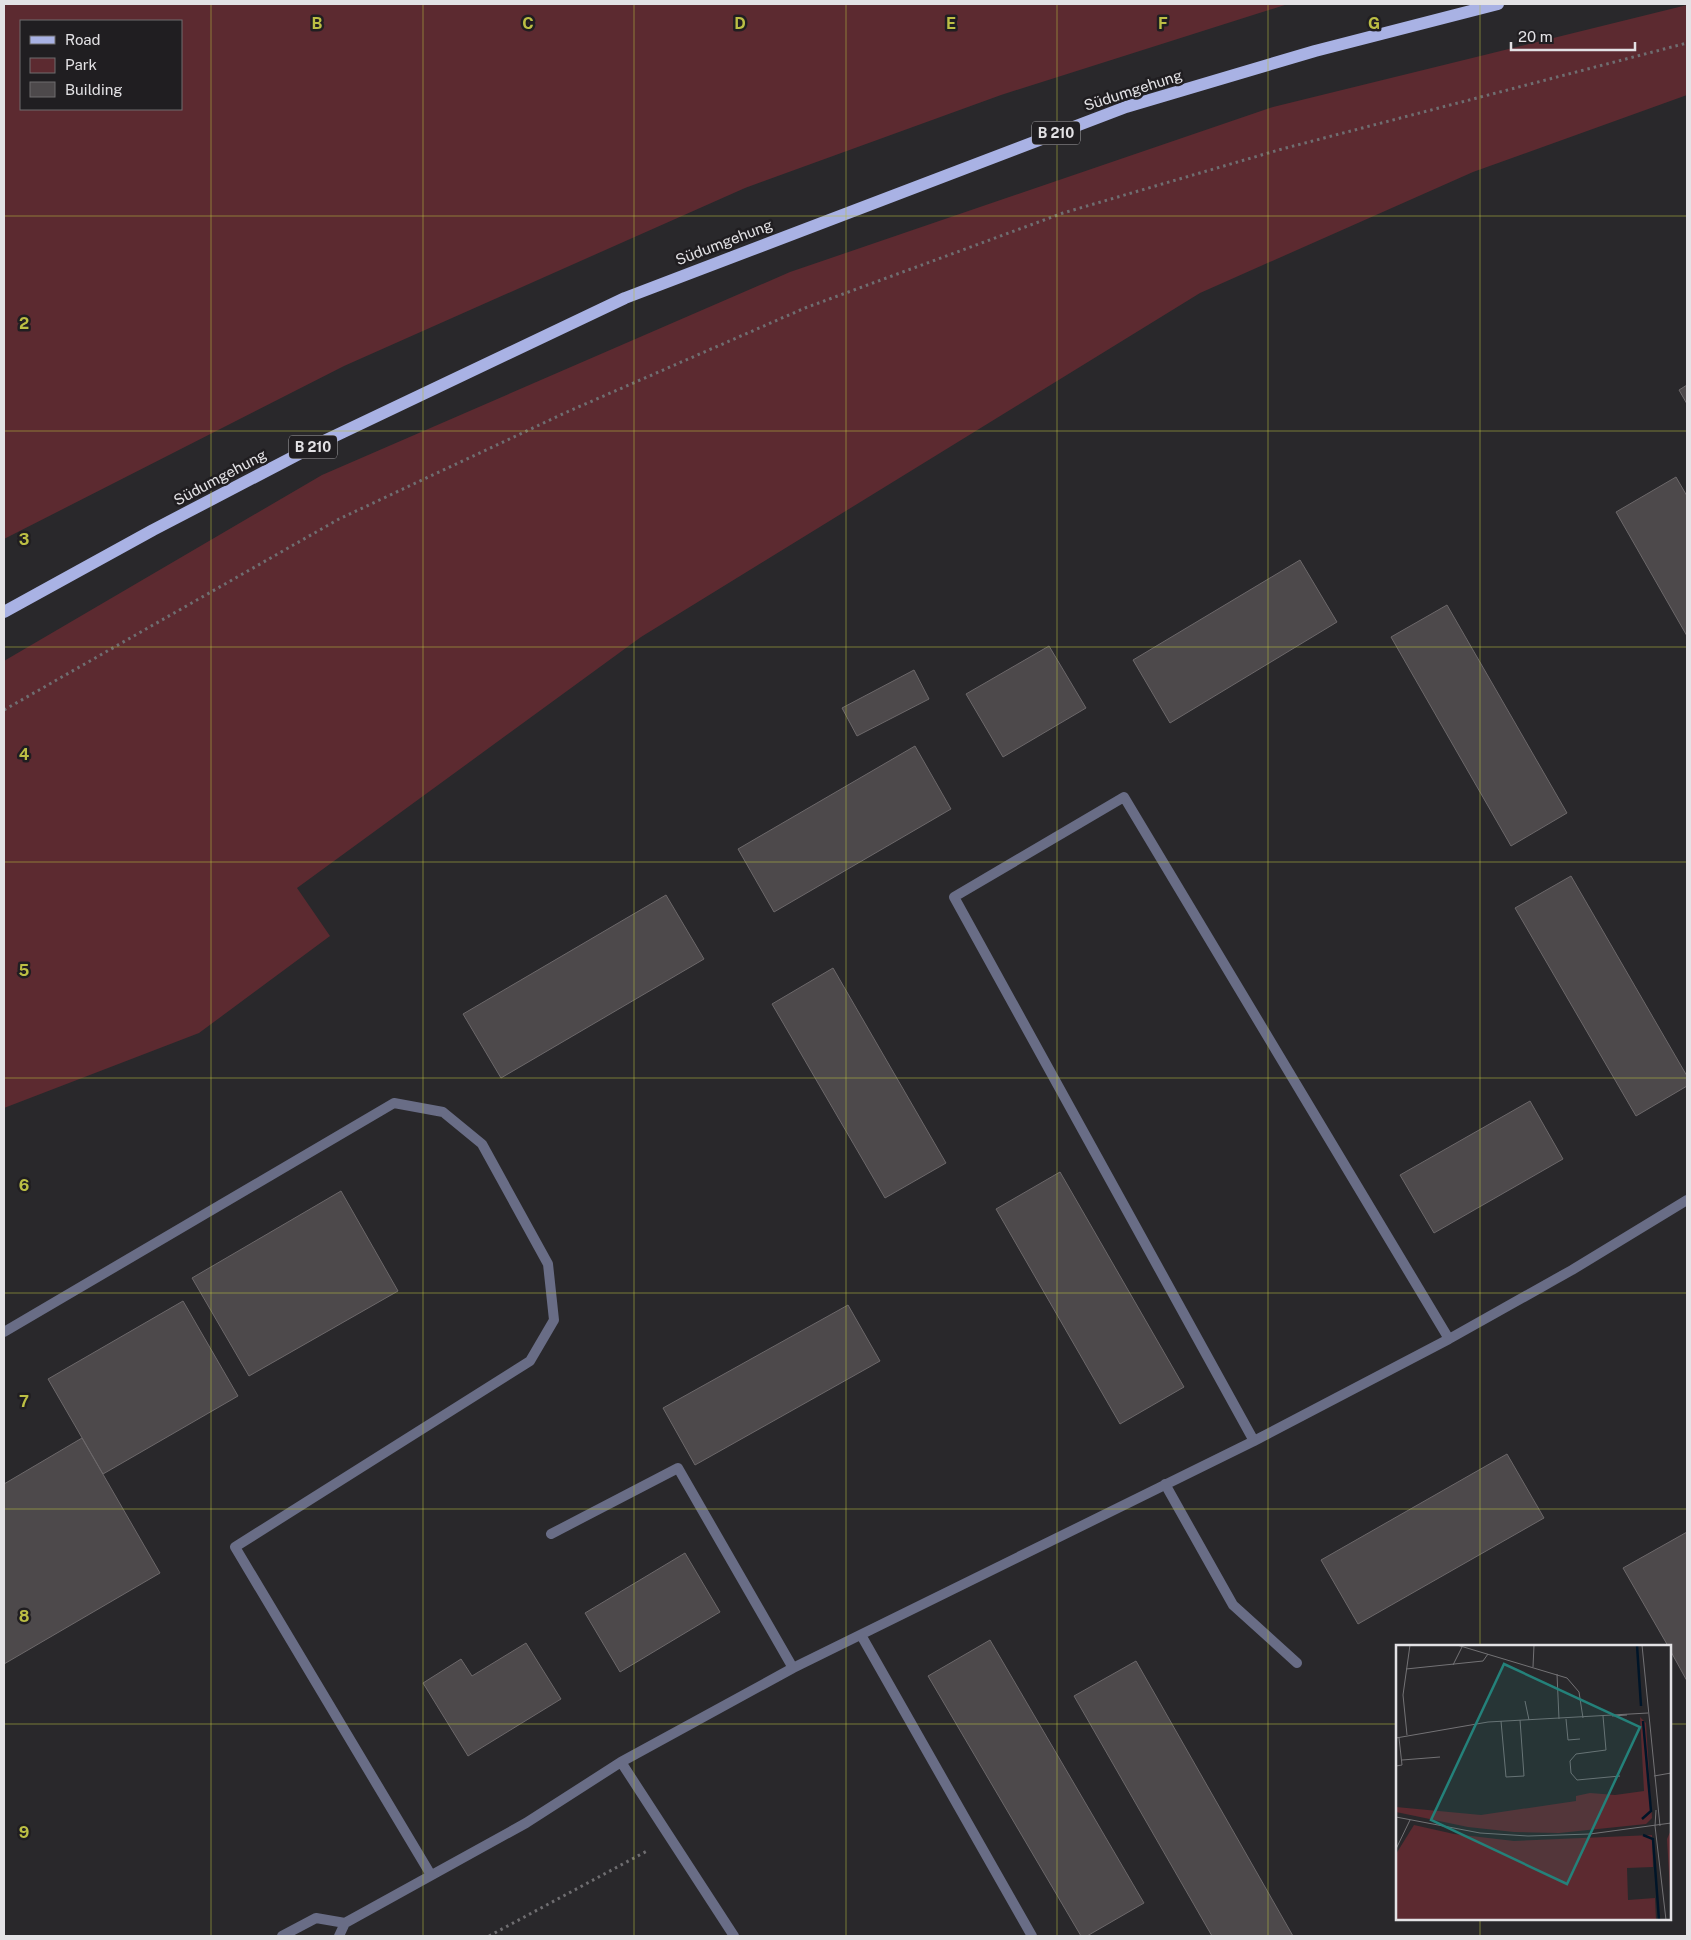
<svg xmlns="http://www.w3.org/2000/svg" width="1691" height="1940" font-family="'Public Sans',sans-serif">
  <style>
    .green { fill: #5c2a30; fill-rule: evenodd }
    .building { fill: #4d494b; stroke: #6c686a }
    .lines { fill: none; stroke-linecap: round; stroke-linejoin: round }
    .path { stroke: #6f6e71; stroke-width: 3; stroke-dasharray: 2.5 4; stroke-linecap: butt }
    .service { stroke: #696d86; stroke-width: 10 }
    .primary { stroke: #a9b2e4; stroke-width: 12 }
    .grid { fill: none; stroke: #bcbf44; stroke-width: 1; stroke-opacity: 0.55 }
    .labels { text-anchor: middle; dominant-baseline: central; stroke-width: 5; stroke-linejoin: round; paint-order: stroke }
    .shield { fill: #201e21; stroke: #a8a7aa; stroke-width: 1 }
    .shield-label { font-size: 14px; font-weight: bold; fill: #e3e2e5 }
    .street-label { font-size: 15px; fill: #e3e2e5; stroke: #201e21 }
    .inset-river { fill: none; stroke: #001528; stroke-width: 2.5 }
    .inset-road { fill: none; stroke: #737275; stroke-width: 1 }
    .view { fill: #24817a; fill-opacity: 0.15; stroke: #24817a; stroke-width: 2.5 }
    .inset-edge { fill: none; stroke: #e3e2e5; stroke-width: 2.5 }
    .grid-label { font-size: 16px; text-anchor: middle; font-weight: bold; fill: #bcbf44; stroke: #201e21; stroke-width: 5; stroke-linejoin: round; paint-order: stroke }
  </style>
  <rect width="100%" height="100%" fill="#29282b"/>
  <path class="green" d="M4 4H1288L1001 95 745 188 344 366 4 539ZM21 21H181V109H21Z
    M1687 5V95L1473 172 1200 293 641 637 297 888 330 936 199 1033 4 1108V661L322 475 790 272 1273 107Z"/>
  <path class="building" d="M1687 385V404L1679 390Z
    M1676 477 1687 496V636L1616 512Z
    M1300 560 1337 622 1170 723 1133 660Z
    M1447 605 1567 813 1511 846 1391 637Z
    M1049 646 1086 708 1003 757 966 694Z
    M914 670 929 699 857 736 842 708Z
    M915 746 951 809 774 912 738 849Z
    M1571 876 1687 1076V1086L1636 1116 1515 908Z
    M666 895 704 959 501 1078 463 1014Z
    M833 968 946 1163 885 1198 772 1004Z
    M1530 1101 1563 1159 1434 1233 1400 1175Z
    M1060 1172 1184 1387 1120 1424 996 1209Z
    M341 1191 398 1291 249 1376 192 1278Z
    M183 1301 238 1396 103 1474 48 1379Z
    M848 1305 880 1361 695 1465 663 1408Z
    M82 1438 160 1573 4 1664V1484Z
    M1507 1454 1544 1518 1358 1624 1321 1560Z
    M1687 1532V1681L1670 1650V1646H1668L1623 1568Z
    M685 1553 720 1612 620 1672 585 1613Z
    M990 1640 1144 1903 1087 1936H1081L928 1676Z
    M526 1643 561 1699 468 1756 423 1683 461 1659 472 1676Z
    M1136 1661 1293 1936H1212L1074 1696Z"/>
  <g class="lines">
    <path class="path" d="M4 710 339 519 567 412 805 308 1063 213 1282 149 1687 43
      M489 1936 647 1851"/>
    <path class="service" d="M4 1332 394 1103 443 1112 482 1144 548 1264 554 1320 530 1361 235 1547 431 1875
      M1254 1441 954 897 1124 797 1449 1339
      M1165 1484 1233 1605 1297 1663
      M551 1534 678 1468 793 1668
      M861 1635 1032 1936
      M621 1762 734 1936
      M282 1936 316 1918 345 1923
      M339 1936 345 1923 526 1823 621 1762 793 1668 1254 1441 1449 1339 1572 1270 1687 1200"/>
    <path class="primary" d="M4 612 153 530 320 443 625 298 1126 107 1315 51 1498 4"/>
  </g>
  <path class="grid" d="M211 4V1936M423 4V1936M634 4V1936M846 4V1936M1057 4V1936M1268 4V1936M1480 4V1646M4 216H1687M4 431H1687M4 647H1687M4 862H1687M4 1078H1687M4 1293H1687M4 1509H1687M4 1724H1397M1670 1724H1687M1480 1919V1936"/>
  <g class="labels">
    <g class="shield">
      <rect x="1032" y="121.5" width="48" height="23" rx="4"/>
      <rect x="289" y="435.5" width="48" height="23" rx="4"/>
    </g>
    <g class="shield-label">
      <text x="1056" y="133">B 210</text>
      <text x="313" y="447">B 210</text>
    </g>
    <g class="street-label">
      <text transform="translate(1133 90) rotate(-18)">Südumgehung</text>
      <text transform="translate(724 242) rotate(-21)">Südumgehung</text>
      <text transform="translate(220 477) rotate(-28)">Südumgehung</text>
    </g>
  </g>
  <g transform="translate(1396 1645)">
    <rect width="275" height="275" fill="#29282b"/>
    <path d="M244 72 250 78 256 173 250 179 163 188 118 187 72 182 0 167V162L85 170 180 156V151L194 148 219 150 248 146ZM18 180 58 189 118 196 256 190 257 222 231 223 232 255 259 253 260 275H0V209ZM275 185V263L271 194Z" fill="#5c2a30"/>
    <path class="inset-river" d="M241 0 245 61M246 174 255 166 247 76M247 190 257 194 263 275"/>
    <path class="inset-road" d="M61 0 171 33 183 47 187 73M246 0 264 181M57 20 66 2M137 22 138 0M10 24 87 16 92 9M161 29 163 74M129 56 133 75M207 71 210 105 180 109 174 116 175 128 181 135 224 131M216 71 231 70M170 74 172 95 184 94M105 76 110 132 128 131 124 75M11 90 7 50 14 0M0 93 92 77 252 68M6 115 44 112M0 121 6 120 3 93M258 131 275 128M0 172 84 188 132 191 194 189 275 178M259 181 260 165M259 181 270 275M0 204 14 175"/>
    <path class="view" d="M108 19 244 82 171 239 35 175Z"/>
    <rect width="275" height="275" class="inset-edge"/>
  </g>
  <g class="grid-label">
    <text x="317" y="29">B</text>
    <text x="528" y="29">C</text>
    <text x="740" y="29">D</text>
    <text x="951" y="29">E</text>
    <text x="1163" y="29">F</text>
    <text x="1374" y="29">G</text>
    <text x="24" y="329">2</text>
    <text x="24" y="545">3</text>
    <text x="24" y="760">4</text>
    <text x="24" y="976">5</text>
    <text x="24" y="1191">6</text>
    <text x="24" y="1407">7</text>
    <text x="24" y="1622">8</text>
    <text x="24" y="1838">9</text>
  </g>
  <rect width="1691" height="1940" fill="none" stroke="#e3e2e5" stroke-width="10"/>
  <rect x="20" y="20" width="162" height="90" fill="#201e21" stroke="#6e6c6f"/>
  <rect x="30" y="36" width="25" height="8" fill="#a9b2e4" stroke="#6e6c6f"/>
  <text x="65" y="45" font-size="15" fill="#e3e2e5">Road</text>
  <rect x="30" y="58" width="25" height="15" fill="#5c2a30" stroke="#6e6c6f"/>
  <text x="65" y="70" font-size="15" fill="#e3e2e5">Park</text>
  <rect x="30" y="82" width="25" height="15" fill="#4d494b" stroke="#6e6c6f"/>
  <text x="65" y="95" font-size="15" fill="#e3e2e5">Building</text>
  <path d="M1511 42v8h124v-8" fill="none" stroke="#e3e2e5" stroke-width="2.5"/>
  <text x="1518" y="42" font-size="15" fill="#e3e2e5" stroke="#201e21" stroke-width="4" paint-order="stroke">20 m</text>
</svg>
